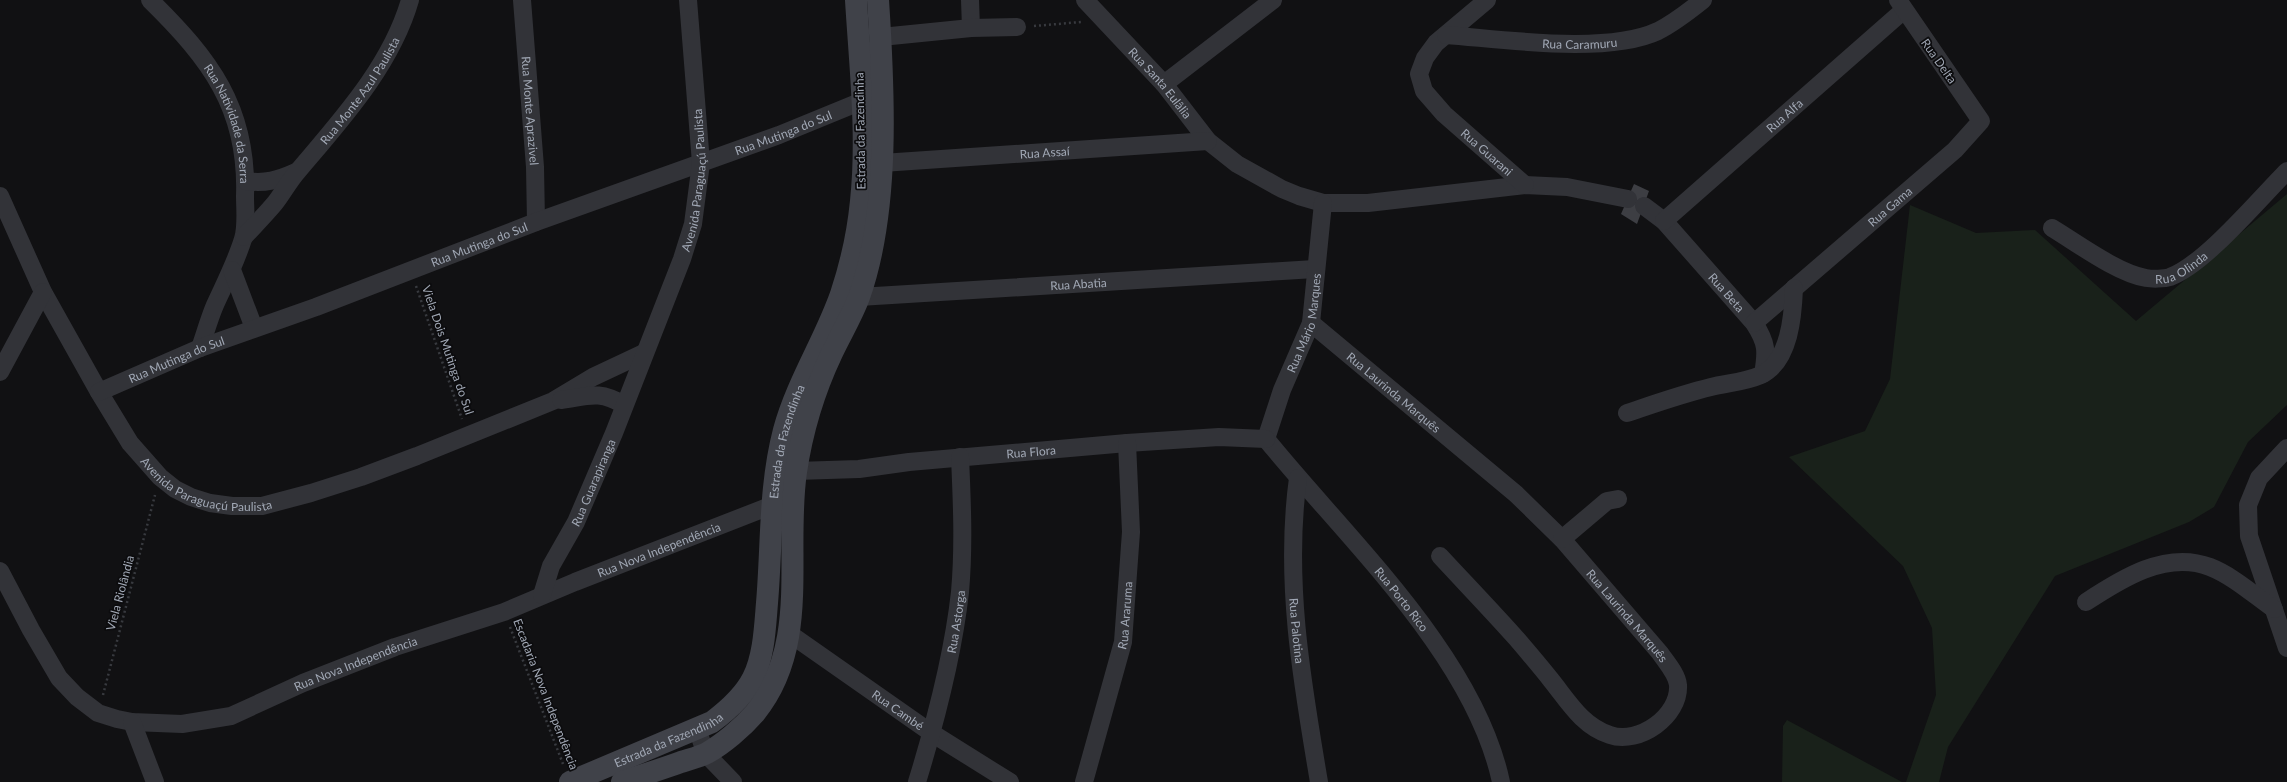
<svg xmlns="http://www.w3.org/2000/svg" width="2287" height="782" font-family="Lato,sans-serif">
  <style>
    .green { fill: #19211a }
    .building { fill: #3d3e43 }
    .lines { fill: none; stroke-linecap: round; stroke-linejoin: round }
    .path { stroke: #383a3f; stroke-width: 2.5; stroke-dasharray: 2 3; stroke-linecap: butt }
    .minor { stroke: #323338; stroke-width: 18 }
    .secondary { stroke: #404249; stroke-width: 22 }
    .labels { text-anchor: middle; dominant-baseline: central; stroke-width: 3.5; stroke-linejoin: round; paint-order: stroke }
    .street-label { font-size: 12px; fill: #a1a8b5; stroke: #0c0c0e }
  </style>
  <rect width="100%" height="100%" fill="#111113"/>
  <path class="green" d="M2287 194V405L2248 442 2214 507 2189 522 2055 576 1948 747 1939 782H1906L1936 695 1932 628 1903 566 1789 457 1865 431 1890 379 1910 205 1976 233 2035 230 2136 321Z
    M1787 720 1902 782H1782L1783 726Z"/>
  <path class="building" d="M1634 184 1649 191 1637 224 1621 214Z"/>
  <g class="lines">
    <path class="path" d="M1034 26 1081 22
      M416 286 462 419
      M510 627 563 764
      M103 695 155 495"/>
    <g class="minor">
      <path id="s1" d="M150 0C210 59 248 108 245 196 245 210 247 226 243 239 236 262 225 283 215 305 209 319 205 334 200 348"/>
      <path id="s2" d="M522 0 535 167 536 222"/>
      <path d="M970 0 971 28"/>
      <path id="s3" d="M1085 0 1164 84 1208 141 1237 164 1282 189 1299 196 1323 203H1368L1525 185 1567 187 1628 199"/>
      <path id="s4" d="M1487 0 1436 43 1425 58 1419 74 1424 91 1444 114 1525 185"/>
      <path id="s5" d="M1446 35C1502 39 1607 55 1658 31 1674 23 1688 12 1703 0"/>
      <path d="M881 37 971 28 1017 27"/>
      <path d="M1164 84 1273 0"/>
      <path id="s6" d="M882 163 1208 141"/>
      <path d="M246 181C265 184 278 180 296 172"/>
      <path id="s7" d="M0 196 43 292 99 392 130 443 160 477 175 489 191 497 210 503 232 506H262L311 493 361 477 417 456 553 401 593 377 644 353"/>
      <path id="s8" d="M1644 206 1664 221 1754 323C1767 343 1767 351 1763 374"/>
      <path id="s9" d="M1664 221 1904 10"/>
      <path id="s10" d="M2052 228C2077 243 2117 273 2146 278 2152 279 2164 279 2170 277 2205 264 2258 200 2287 171"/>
      <path id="s11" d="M244 237C254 226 265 215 275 203 283 193 289 181 298 171 341 120 391 66 410 0"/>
      <path d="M232 270 254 328"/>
      <path id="s12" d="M848 295 859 297 1315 269"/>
      <path id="s13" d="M1311 323 1516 494 1562 539 1660 653C1666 662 1677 674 1678 685 1680 716 1639 745 1610 735 1582 726 1568 701 1551 680 1540 666 1528 652 1516 638 1491 610 1465 583 1440 556"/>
      <path id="s14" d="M1754 323 1955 150 1981 121 1898 0"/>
      <path d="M0 372 43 292"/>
      <path id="s15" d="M99 392 200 348 316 307 536 222 779 135 862 101"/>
      <path d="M561 400C589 396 599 390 624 405"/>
      <path d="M1627 413C1654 404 1682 394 1711 387 1728 383 1745 382 1761 375 1790 361 1793 315 1794 288"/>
      <path id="s16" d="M1266 439C1346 538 1474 655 1501 782"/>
      <path id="s17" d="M1266 439 1282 390 1311 323 1323 203"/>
      <path d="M2287 448 2259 478 2248 505 2249 536 2287 648"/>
      <path id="s18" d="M796 471 859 469 909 462 1127 443 1219 437 1266 439"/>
      <path id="s19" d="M1298 478C1284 580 1302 682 1319 782"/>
      <path d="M1562 539 1607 501 1618 499"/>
      <path id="s20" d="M0 571 31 630 59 678 77 697 98 713 117 719 132 722 182 724 231 716 303 683 395 647 504 612 575 582 783 501"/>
      <path id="s21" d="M542 595 551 566 576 522 614 433 682 259 693 224 701 163 688 0"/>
      <path d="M2086 602C2121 579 2166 550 2210 567 2233 576 2254 595 2274 609"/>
      <path id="s22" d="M790 634 930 732 1010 782"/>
      <path d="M132 722 155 782"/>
      <path d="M697 729 706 754 733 782"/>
      <path id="s23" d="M917 782C936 720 953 656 960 592 964 547 962 502 960 457"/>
      <path id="s24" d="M1084 782 1123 642 1131 532 1127 443"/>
    </g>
    <g class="secondary">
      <path id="s25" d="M570 782 712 722C728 710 744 696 753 678 764 656 765 627 767 603 772 545 769 487 784 430 797 382 825 340 841 294 851 264 858 232 861 201 868 135 860 66 856 0"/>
      <path d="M622 782C642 775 662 769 681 762 690 759 699 757 707 753 723 744 742 728 755 713 811 644 784 553 796 472 802 431 814 391 832 353 841 334 852 316 859 297 890 210 884 91 878 0"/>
    </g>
  </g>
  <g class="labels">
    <g class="street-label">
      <text stroke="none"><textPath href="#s5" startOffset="134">Rua Caramuru</textPath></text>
      <text transform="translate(1939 61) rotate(55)">Rua Delta</text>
      <text stroke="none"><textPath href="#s3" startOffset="112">Rua Santa Eulâlia</textPath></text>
      <text stroke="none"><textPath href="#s11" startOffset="187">Rua Monte Azul Paulista</textPath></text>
      <text stroke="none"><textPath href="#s2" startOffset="111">Rua Monte Aprazivel</textPath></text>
      <text stroke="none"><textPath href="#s9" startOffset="160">Rua Alfa</textPath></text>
      <text stroke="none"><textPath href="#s1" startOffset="150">Rua Natividade da Serra</textPath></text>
      <text transform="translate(860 131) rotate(-91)">Estrada da Fazendinha</text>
      <text stroke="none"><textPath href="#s15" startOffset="732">Rua Mutinga do Sul</textPath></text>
      <text stroke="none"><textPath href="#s6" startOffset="163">Rua Assaí</textPath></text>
      <text stroke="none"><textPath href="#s4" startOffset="208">Rua Guarani</textPath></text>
      <text stroke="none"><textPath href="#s21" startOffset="445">Avenida Paraguaçú Paulista</textPath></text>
      <text stroke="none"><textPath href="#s14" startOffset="179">Rua Gama</textPath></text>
      <text stroke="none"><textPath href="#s15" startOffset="408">Rua Mutinga do Sul</textPath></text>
      <text stroke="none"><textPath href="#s10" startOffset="145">Rua Olinda</textPath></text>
      <text stroke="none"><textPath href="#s12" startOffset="231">Rua Abatia</textPath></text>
      <text stroke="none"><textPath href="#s8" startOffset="120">Rua Beta</textPath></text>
      <text stroke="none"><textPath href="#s17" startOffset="123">Rua Mário Marques</textPath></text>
      <text transform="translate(448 350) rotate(71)">Viela Dois Mutinga do Sul</text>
      <text stroke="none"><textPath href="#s15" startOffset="84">Rua Mutinga do Sul</textPath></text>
      <text stroke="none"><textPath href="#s13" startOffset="108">Rua Laurinda Marquês</textPath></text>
      <text stroke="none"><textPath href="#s25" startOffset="455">Estrada da Fazendinha</textPath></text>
      <text stroke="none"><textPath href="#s18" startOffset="236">Rua Flora</textPath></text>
      <text stroke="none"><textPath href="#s7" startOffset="372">Avenida Paraguaçú Paulista</textPath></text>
      <text stroke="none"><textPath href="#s21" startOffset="124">Rua Guarapiranga</textPath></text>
      <text stroke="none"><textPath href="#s20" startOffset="769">Rua Nova Independência</textPath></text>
      <text transform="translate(120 593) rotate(-75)">Viela Riolândia</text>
      <text stroke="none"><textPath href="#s16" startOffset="210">Rua Porto Rico</textPath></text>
      <text stroke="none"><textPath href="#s24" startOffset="172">Rua Araruma</textPath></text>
      <text stroke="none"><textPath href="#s13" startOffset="432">Rua Laurinda Marquês</textPath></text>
      <text stroke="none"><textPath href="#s23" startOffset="165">Rua Astorga</textPath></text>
      <text stroke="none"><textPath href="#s19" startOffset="153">Rua Palotina</textPath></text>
      <text stroke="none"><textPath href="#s20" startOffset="445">Rua Nova Independência</textPath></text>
      <text transform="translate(546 694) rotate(69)">Escadaria Nova Independência</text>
      <text stroke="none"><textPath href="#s22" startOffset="132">Rua Cambé</textPath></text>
      <text stroke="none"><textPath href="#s25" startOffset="107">Estrada da Fazendinha</textPath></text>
    </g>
  </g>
</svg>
